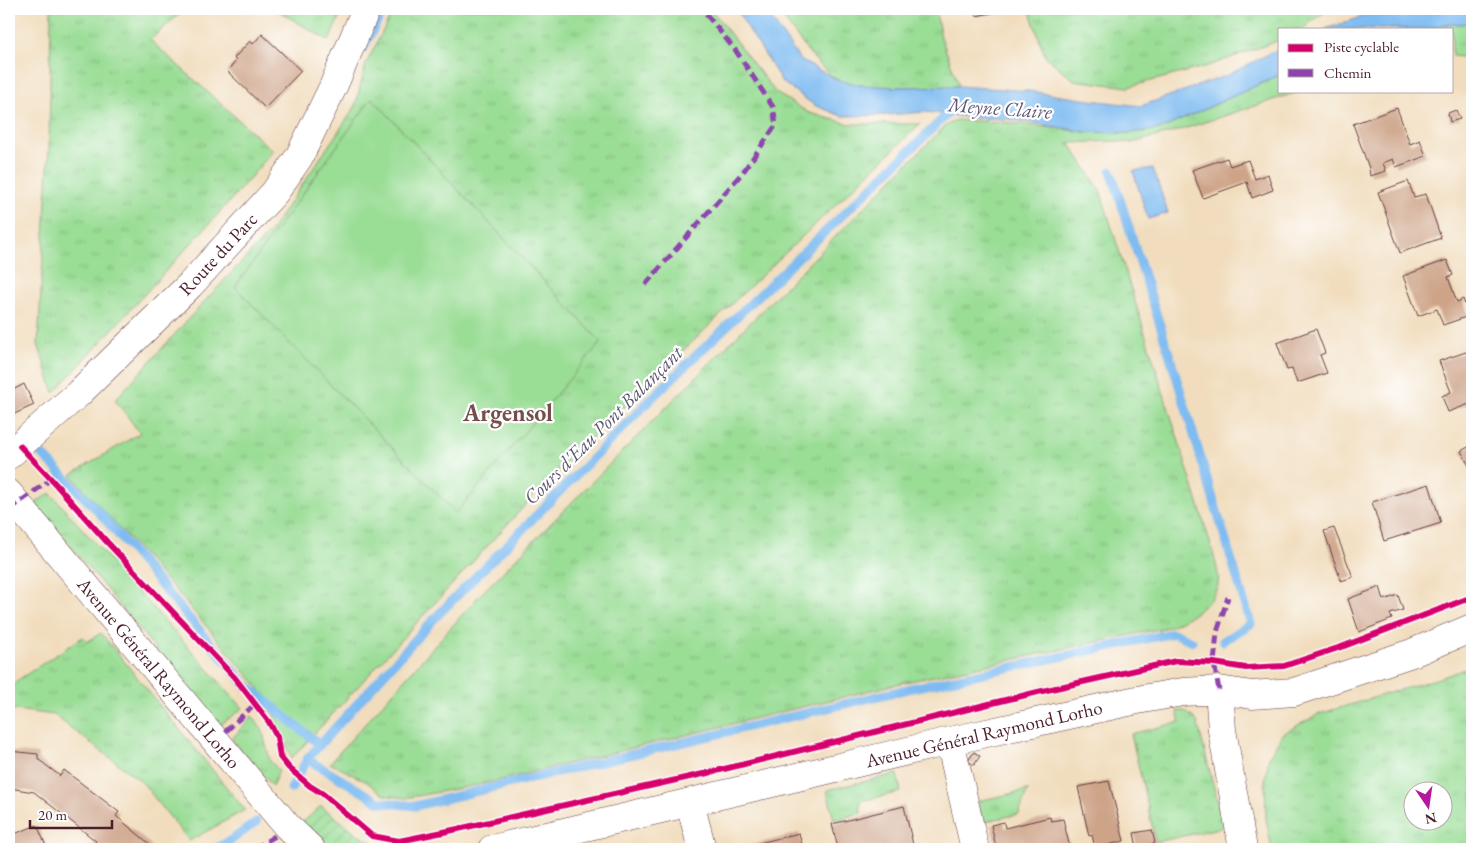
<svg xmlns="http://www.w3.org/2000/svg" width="1481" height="858" font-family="'EB Garamond',serif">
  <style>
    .grass { fill: url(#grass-tufts); stroke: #727e60; fill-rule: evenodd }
    .garden { fill: url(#garden-furrows); stroke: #727e60 }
    .pitch { fill: #9add95; stroke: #727e60 }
    .water { fill: #7ebbf1; stroke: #646d8e }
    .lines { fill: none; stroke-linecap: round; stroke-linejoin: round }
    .stream { stroke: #7ebbf1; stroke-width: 9 }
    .building { fill: #cea489 }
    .minor-casing { stroke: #633c41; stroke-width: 29 }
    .minor { stroke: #fff; stroke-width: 28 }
    .quiet { stroke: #8e44ad; stroke-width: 5; stroke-dasharray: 10 5; stroke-linecap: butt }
    .cycleway-casing { stroke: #fff; stroke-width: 9 }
    .cycleway { stroke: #d6006c; stroke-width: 6 }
    .labels { text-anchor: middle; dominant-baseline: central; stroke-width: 4.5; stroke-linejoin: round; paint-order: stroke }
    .street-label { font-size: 19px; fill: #4a1f2b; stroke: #fff }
    .water-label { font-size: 20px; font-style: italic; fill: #5c5670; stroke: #fff }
    .district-label { font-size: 24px; font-weight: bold; fill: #784e4c; stroke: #fff }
  </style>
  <defs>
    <pattern id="grass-tufts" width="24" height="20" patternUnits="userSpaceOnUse" patternTransform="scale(1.25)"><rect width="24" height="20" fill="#9add95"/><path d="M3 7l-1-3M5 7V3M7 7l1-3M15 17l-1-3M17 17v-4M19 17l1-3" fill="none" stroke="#86bd81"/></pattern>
    <pattern id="garden-furrows" width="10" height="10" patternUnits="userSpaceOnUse" patternTransform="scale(1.25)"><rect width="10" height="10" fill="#9add95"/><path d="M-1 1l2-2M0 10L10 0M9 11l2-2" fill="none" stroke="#86bd81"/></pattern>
  </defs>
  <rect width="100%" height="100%" fill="#fff"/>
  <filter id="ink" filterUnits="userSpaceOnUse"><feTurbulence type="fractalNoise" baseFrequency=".02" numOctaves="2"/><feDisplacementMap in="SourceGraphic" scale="10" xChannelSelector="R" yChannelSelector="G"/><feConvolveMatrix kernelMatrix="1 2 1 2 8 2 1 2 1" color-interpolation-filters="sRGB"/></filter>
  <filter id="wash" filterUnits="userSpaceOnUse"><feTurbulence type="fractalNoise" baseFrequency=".0096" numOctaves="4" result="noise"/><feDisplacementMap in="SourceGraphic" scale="20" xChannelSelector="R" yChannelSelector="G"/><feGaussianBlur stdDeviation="1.12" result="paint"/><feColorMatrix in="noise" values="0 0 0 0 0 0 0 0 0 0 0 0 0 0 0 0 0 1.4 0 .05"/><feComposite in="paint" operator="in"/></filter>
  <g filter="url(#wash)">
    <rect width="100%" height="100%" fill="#f1ddbd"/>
    <path class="grass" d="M51 9H185L150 40 273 151 229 202 54 393 38 344 49 149Z
      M275 9H343L329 41Z
      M394 9H711L776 93 809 113 850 124H920L551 477 292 758 280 733 276 719 258 687 178 593 71 475 140 433 115 400 204 302 270 232 355 107 366 64Z
      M776 9H935L941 37 959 86C935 86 853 91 836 79 812 62 795 32 776 9Z
      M1029 9H1329L1302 29H1280V40L1208 66 1128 87 1074 80 1045 56Z
      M1472 23V58L1452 56V29H1428L1443 25Z
      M1280 75V91H1301L1177 131 1132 143 1115 141 1069 143 1100 190 1204 522C1207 534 1221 573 1218 584 1213 606 1187 618 1169 627L905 682 488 783 406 798 384 795 367 782 330 763 479 596 944 127 956 120 1003 122 1086 132 1129 133 1161 129Z
      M50 493 243 708 219 726 35 503Z
      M101 633 245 810 189 841 142 782 54 715 9 709V686L83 637 87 642Z
      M1472 666V849H1272L1266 819 1265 780 1269 757 1282 734 1319 714 1443 677ZM1414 790H1444V820H1414Z
      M1177 711H1185L1197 721 1224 827 1156 842 1131 734 1180 722Z
      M252 716 262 729 270 761 279 771 272 786 232 739Z
      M897 774 901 792 860 801 861 813 834 820 827 790Z
      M1028 790 1019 814 983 822 978 801Z"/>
    <path class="garden" d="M321 806 363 838 378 844 400 847V849H332L320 840 302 823Z"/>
    <path class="pitch" d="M372 98 601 342 456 513 235 287Z"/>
    <path class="water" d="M736 9H765L800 60 838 80 860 85 897 87 959 86 1029 91 1081 99 1141 106 1228 75 1280 48V75L1161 129 1129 133 1086 132 1008 119 975 118 925 112 888 115 842 116 814 105 782 82Z
      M1386 9H1472V23L1443 25 1428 29H1325Z
      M1153 168 1168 213 1148 219 1133 171Z"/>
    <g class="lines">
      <path class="stream" d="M363 49 384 9
        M1111 171 1173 366 1251 624 1223 641
        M35 442 32 444 98 511 245 684 320 745
        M307 759 379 802 415 806 912 688 1174 633 1192 641
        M291 789 307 759 433 620 654 396 954 108
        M215 849 233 839 256 822"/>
    </g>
    <g id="blocks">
      <path class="building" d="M975 9H996L997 12 976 16Z
        M262 34 301 71 265 108 227 71 236 61 234 58 250 41 253 44Z
        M1397 108 1410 144 1420 140 1426 156 1396 167 1393 159 1383 163 1386 171 1370 176 1369 168 1353 124Z
        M1456 110 1460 119 1450 122 1448 113Z
        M1227 158 1230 166 1248 160 1255 179 1268 174 1273 190 1252 198 1247 182 1203 198 1192 170Z
        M1408 181 1414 197 1426 194 1441 238 1400 253 1378 192Z
        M1447 260 1453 275 1448 277 1457 302 1463 299 1469 316 1443 325 1437 309 1418 316 1403 276Z
        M1316 329 1325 353 1320 355 1327 373 1297 383 1292 369 1287 370 1277 343Z
        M1472 350V403L1448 412 1442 396 1451 392 1439 361Z
        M24 384 34 405 10 416 9 413V392Z
        M1472 445V471L1461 451Z
        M1429 484 1441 523 1384 541 1372 502Z
        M1334 528 1353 577 1341 581 1324 531Z
        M1380 587 1384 600 1398 595 1403 610 1390 614 1392 619 1359 632 1348 599Z
        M9 751 38 754V759L60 776 64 770 119 812 116 816 151 845 148 849H96L92 846 96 841 34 792 9 788Z
        M974 752 980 756 974 765 968 761Z
        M1109 781 1124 841 1095 848 1092 835 1089 836 1078 787Z
        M904 806 914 849H881L880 846 866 849H838L832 824Z
        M1050 817 1051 821 1063 819 1070 848 1009 849 1008 844 996 847 991 825 1004 822 1005 828Z
        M37 825 47 848 17 849 12 835Z
        M1152 830 1155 843 1137 848 1134 833Z
        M799 833 803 849H748V846Z"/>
    </g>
  </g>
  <g filter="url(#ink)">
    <use href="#blocks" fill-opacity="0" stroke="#633c41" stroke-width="1"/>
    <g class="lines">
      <g class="minor-casing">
        <path id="minor" d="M9 455 79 393 190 285 275 192 299 157 333 87 366 9
          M9 494 287 826 311 849
          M1219 690 1222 730 1243 849
          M950 741 975 849
          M690 803 702 849
          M492 849 950 741 1137 700 1183 692 1219 690 1252 695 1294 692 1412 653 1472 628"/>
      </g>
      <use href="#minor" class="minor"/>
      <path class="quiet" d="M645 285 743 172 776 125 773 107 736 51 702 9
        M9 510 51 479
        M1219 690 1214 663 1217 632 1228 597
        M225 732 255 704
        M254 849 275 836"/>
      <g class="cycleway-casing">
        <path id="cycleway" d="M20 446 51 479 107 542 235 678 269 722 277 737 280 757 289 768 310 786 323 794 372 836 399 841 458 829 712 772 1038 692 1176 661 1214 663 1246 668 1284 666 1344 646 1472 597"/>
      </g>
      <use href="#cycleway" class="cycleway"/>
    </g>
  </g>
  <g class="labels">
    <g class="street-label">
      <text transform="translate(218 254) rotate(-47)">Route du Parc</text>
      <text transform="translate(159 673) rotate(50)">Avenue Général Raymond Lorho</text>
      <text transform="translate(984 734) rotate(-13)">Avenue Général Raymond Lorho</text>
    </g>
    <g class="water-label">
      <text transform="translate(1000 108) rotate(4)">Meyne Claire</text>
      <text transform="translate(603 425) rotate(-45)">Cours d'Eau Pont Balançant</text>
    </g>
    <g class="district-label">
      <text x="508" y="412">Argensol</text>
    </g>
  </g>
  <rect width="1481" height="858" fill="none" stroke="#fff" stroke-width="30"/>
  <rect x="1278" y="28" width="175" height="65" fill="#ffffff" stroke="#b7a5aa"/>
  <rect x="1288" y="44" width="25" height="8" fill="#d6006c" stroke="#b7a5aa"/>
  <text x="1324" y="52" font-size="15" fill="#4a1f2b">Piste cyclable</text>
  <rect x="1288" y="69" width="25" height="8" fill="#8e44ad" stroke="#b7a5aa"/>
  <text x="1324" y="78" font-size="15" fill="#4a1f2b">Chemin</text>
  <g transform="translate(1428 806) rotate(167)"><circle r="24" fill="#ffffff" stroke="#b7a5aa"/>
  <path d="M0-4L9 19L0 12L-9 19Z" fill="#b5179e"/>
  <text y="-8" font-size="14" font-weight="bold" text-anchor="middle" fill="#4a1f2b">N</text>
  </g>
  <path d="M30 820v8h82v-8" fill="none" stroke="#4a1f2b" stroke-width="2.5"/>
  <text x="38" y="820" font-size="15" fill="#4a1f2b" stroke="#ffffff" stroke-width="4" paint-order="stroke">20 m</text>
</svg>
